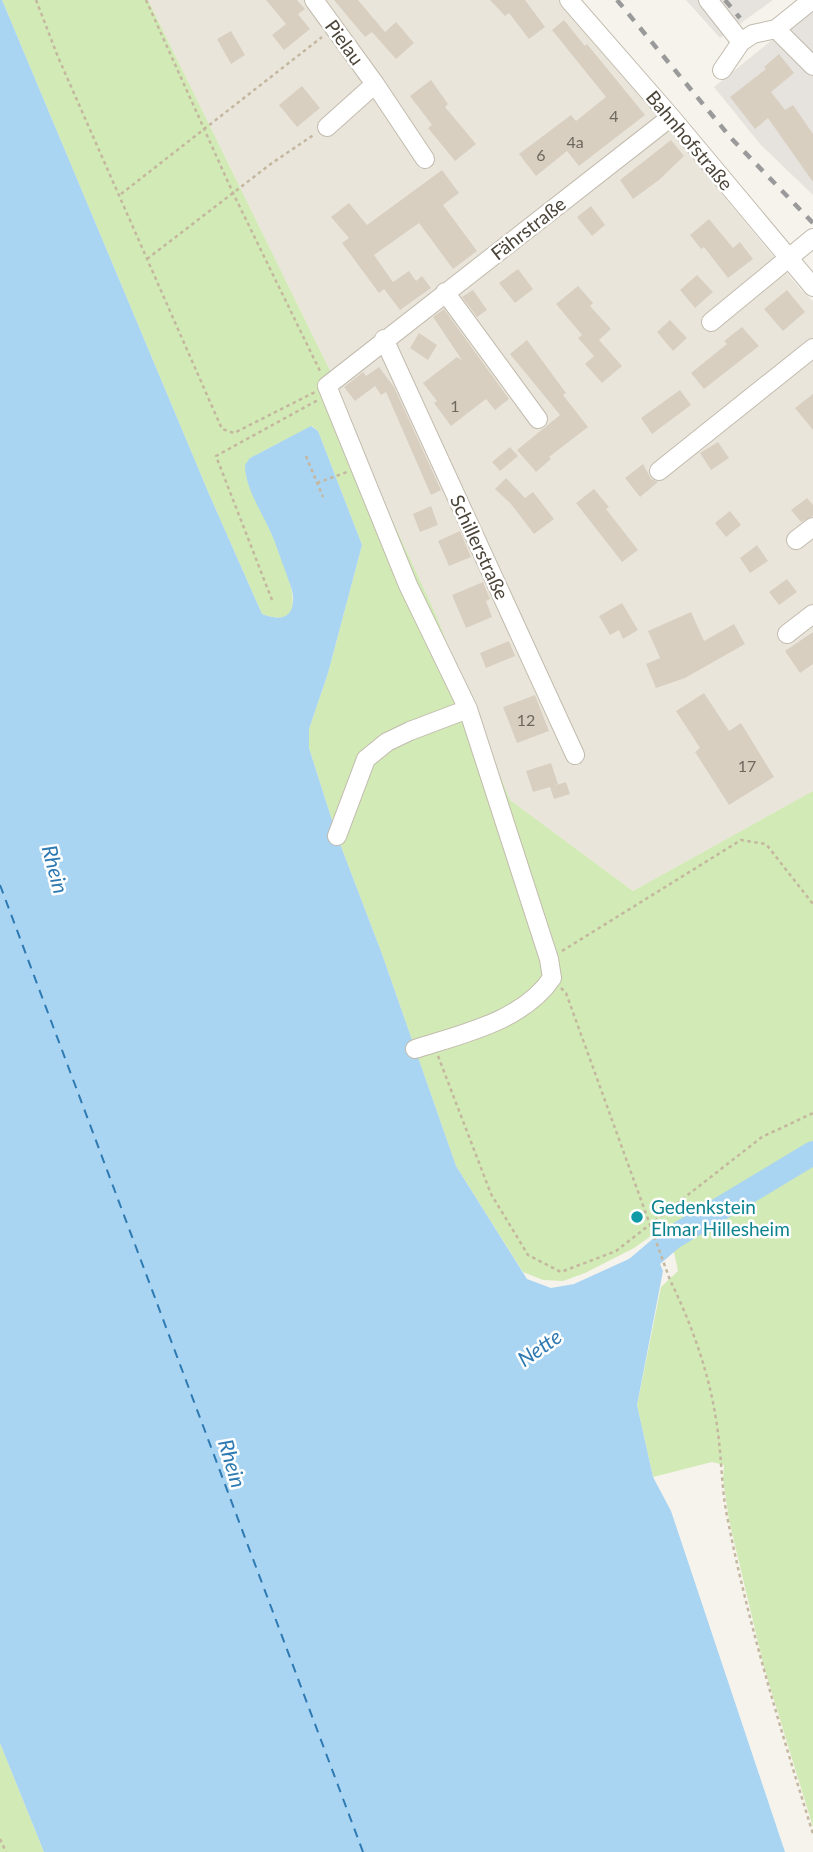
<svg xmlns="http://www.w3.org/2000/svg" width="813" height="1852" font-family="Lato,sans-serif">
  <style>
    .residential { fill: #eae5da }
    .industrial { fill: #e6e2dd }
    .green { fill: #d2eab5 }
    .water { fill: #a9d4f2 }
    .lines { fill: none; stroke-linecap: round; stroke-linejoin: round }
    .river { stroke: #a9d4f2; stroke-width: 24 }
    .ferry { stroke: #2e7ab2; stroke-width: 2; stroke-dasharray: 9 7; stroke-linecap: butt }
    .building { fill: #d8cfc1 }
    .minor-casing { stroke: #c2bbae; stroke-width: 20 }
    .path { stroke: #c4b79f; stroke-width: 2.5; stroke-dasharray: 3.5 3.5; stroke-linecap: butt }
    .minor { stroke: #fff; stroke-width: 18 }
    .rail { stroke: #9a9a9a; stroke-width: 4.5; stroke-dasharray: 9 9; stroke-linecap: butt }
    .culture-dot { fill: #0f9aa8; stroke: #fff; stroke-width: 2.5 }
    .labels { text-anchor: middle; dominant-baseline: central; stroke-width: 5; stroke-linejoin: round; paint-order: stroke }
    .number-label { font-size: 16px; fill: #6e675b }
    .street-label { font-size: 19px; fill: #4b4439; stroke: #fff }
    .culture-label { font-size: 19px; fill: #0d838f; stroke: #fff; text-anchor: start }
    .water-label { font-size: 21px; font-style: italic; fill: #2e7ab2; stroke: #fff }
  </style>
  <rect width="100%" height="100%" fill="#f6f3ec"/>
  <path class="residential" d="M148 0H558L647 103 800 289 813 301V791L633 891 510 800 436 615 342 411 338 387Z"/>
  <path class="industrial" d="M686 0H773L720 38Z
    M813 7V195L760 144 714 87Z"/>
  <path class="green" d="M2 0H148L338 387 342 411 436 615 510 800 633 891 813 791V1827L764 1667 729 1520 723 1479 724 1465 712 1462 653 1477 637 1405 661 1287 678 1271 668 1224 634 1248 585 1273 563 1281 543 1280 523 1272 456 1166 382 954 337 836 309 748V729L328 673 362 545 318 431 312 426 250 458C249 462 246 469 246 474 247 493 339 643 262 614L209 494Z
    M0 1743 44 1852H0Z"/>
  <path class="water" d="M0 0H2L209 494 262 614C275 619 292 622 293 601 294 591 288 580 285 570 281 560 278 550 274 540 265 516 245 490 245 465L250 458 311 426 318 431 362 545 328 673 309 729V748L337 836 382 954 456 1166 527 1279 551 1288 574 1284 653 1248 663 1271 637 1405 653 1477 671 1511 785 1852H44L0 1743Z"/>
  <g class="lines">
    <path class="river" d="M630 1274 672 1238 813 1153"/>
    <path class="ferry" d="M0 885 363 1852"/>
  </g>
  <path class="building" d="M266 0H297L305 9 298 14 310 29 284 50 272 35 286 24Z
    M334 0H358L385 32 396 22 414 43 396 59 372 32 365 37Z
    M490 0H525L545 27 529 39 509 13 505 16Z
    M564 20 585 46 587 44 645 115 579 166 567 151 536 176 519 154 571 115 576 121 606 97 552 30Z
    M231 31 245 55 231 64 217 39Z
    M779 54 794 73 771 92 785 110 793 105 813 134V182L768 118 755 129 730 97 766 69 764 67Z
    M431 80 448 104 445 107 476 144 455 161 428 128 432 125 410 96Z
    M302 86 320 108 297 127 279 105Z
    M671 140 684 156 659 180 633 199 620 180Z
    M442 170 459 193 443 205 477 251 453 269 419 223 374 255 393 282 409 271 416 281 422 276 431 288 400 310 384 289 379 293 342 243 349 238 331 217 349 203 367 225Z
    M591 206 605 225 592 236 577 217Z
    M709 219 733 248 740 242 753 259 728 278 704 247 701 249 690 235Z
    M518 269 533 289 515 303 499 283Z
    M697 275 713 292 695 308 680 290Z
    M578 286 593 303 590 306 611 329 599 340 622 366 602 383 585 364 594 356 578 338 582 335 556 304Z
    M473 290 487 310 477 317 462 297Z
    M787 290 805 312 783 331 764 309Z
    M444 309 509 399 495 410 486 399 451 426 434 403 437 401 423 383 457 357 462 360 433 317Z
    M670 320 687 338 673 351 657 332Z
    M742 327 759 346 704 389 691 373 727 344 724 341Z
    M419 333 437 345 428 360 410 348Z
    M527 340 566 393 563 395 588 427 549 457 551 459 536 472 517 450 560 415 510 354Z
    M379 367 394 387 441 490 431 495 386 392 381 395 375 386 355 401 344 387 363 372 366 376Z
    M680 390 691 405 652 434 641 418Z
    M813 394V430L795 408Z
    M718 442 729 458 711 470 700 453Z
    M510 447 518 456 500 471 492 462Z
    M643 464 651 479 658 482 640 497 625 478Z
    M506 478 525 498 533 492 554 519 534 534 511 504 495 489Z
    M594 489 609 507 606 509 638 550 622 562 576 503Z
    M807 498 813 505V516L801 522 791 510Z
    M431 506 438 525 420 532 413 514Z
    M730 511 741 525 726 537 715 523Z
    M460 531 471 557 449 566 438 541Z
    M757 545 768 561 750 573 740 558Z
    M787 579 797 592 779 605 769 592Z
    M483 582 490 599 486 601 492 617 466 628 452 595Z
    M622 603 638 630 623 639 619 630 610 635 599 616Z
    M691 612 704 641 734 624 745 644 685 678 656 688 646 664 660 658 648 631Z
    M813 632V664L800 673 785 651Z
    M509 641 515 656 486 668 480 653Z
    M704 693 729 731 741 723 774 777 729 805 695 752 700 748 676 711Z
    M535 695 549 731 517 743 503 707Z
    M551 763 558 784 553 786 566 782 570 794 554 799 550 787 533 792 526 771Z"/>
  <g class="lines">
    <g class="minor-casing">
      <path id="minor" d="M314 0 375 84 425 159
        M569 0 671 117 813 287
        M708 0 741 42
        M776 29 813 66
        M722 70 741 42 753 34 776 29 812 0
        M327 127 375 84
        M445 292 538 419
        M711 322 813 238
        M384 339 575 755
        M659 471 813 348
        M796 540 813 527
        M787 634 813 614
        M337 836 366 759 387 742 410 731 468 709
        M415 1049C462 1034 523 1021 552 978L549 959 468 709 408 585 327 386 671 117"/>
    </g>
    <path class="path" d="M36 0 58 57 222 429 234 433 315 392
      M146 0 233 193 320 371
      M121 194 322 37
      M147 259 272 163 315 134
      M306 456 323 497
      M317 483 347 472
      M272 600 216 456 318 400
      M562 951 741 840 766 844 813 904
      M561 988 566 993 670 1280C692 1325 710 1375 717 1426 722 1458 721 1489 728 1521 749 1627 781 1730 813 1834
      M438 1056 491 1194 528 1255 561 1272 616 1251 762 1137 813 1113
      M0 1839 6 1852"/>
    <use href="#minor" class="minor"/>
    <path class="rail" d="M617 0 731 138 813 223
      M725 0 740 18"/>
  </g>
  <circle class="culture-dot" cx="637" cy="1217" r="7"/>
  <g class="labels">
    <g class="number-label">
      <text x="614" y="115">4</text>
      <text x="575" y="141">4a</text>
      <text x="541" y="154">6</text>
      <text x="455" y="405">1</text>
      <text x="526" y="719">12</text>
      <text x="747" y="765">17</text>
    </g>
    <g class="street-label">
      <text transform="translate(345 42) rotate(54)">Pielau</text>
      <text transform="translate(690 140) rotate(50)">Bahnhofstraße</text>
      <text transform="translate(528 228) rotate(-38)">Fährstraße</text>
      <text transform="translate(480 547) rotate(65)">Schillerstraße</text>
    </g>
    <g class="culture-label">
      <text x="651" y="1206">Gedenkstein<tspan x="651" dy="22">Elmar Hillesheim</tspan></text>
    </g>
    <g class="water-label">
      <text transform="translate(56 869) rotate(75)">Rhein</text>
      <text transform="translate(539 1347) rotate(-35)">Nette</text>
      <text transform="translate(233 1463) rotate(73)">Rhein</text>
    </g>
  </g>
</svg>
